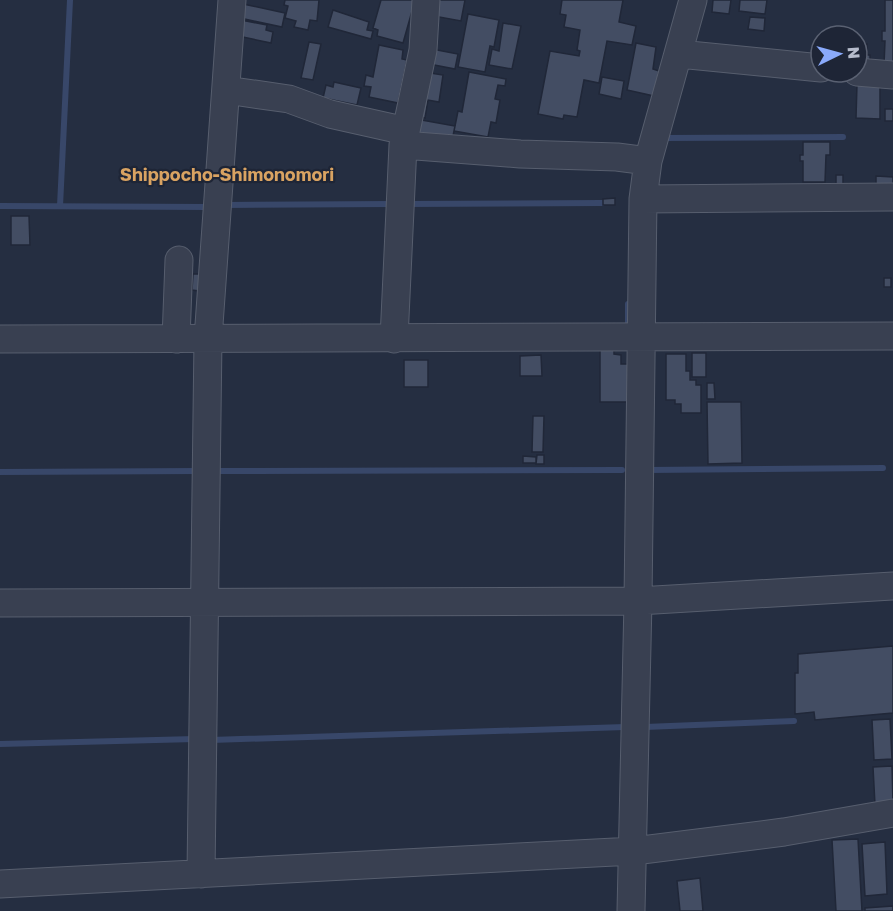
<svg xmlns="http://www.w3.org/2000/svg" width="893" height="911" font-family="'Golos Text',sans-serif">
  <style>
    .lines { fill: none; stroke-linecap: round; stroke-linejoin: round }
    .stream { stroke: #384769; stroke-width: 6 }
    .building { fill: #434d63; stroke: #202738; stroke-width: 1.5 }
    .minor-casing { stroke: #575e6e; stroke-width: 29 }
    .minor { stroke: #394051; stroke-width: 27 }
    .labels { text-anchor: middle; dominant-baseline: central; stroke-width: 4.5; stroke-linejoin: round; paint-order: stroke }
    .quarter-label { font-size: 18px; font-weight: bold; fill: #d9a362; stroke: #1e2536 }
  </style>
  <rect width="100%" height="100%" fill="#252e41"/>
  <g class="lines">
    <path class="stream" d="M664 138 843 137
      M407 204 602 203
      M225 205 392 204
      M0 206 208 207
      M60 206 70 0
      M628 322V304
      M647 470 883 468
      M218 471 622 470
      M0 472 199 471
      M645 727 794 721
      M211 740 625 727
      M0 744 195 739"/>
  </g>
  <path class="building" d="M285 0H319L317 21 310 20 308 30 294 27 296 21 285 18 288 6 284 5Z
    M381 0H420L414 4 403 43 377 36 378 30 373 28Z
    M431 0H465L461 21 428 15Z
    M562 0H623L619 22 636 26 632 45 607 41 599 83 584 80 577 117 564 115 563 119 538 114 550 51 579 56 580 51 577 50 580 30 564 27 566 15 560 14Z
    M713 0H731L729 14 712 12Z
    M740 0H767L765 14 739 11Z
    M885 0H893V66L884 65 885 41H882V31H885Z
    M243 4 285 13 282 27 240 18Z
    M333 10 369 22 367 30 373 31 371 39 328 27Z
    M468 14 499 20 494 47 490 46 485 72 458 67Z
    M750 17 765 18 764 31 748 29Z
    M241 20 267 25 266 30 273 32 271 43 238 36Z
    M503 23 521 26 512 69 489 65 492 49 499 51Z
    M309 42 321 44 313 80 301 78Z
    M636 43 656 47 653 69 659 71 654 96 627 90Z
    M861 44H867V55H870V65H860Z
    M379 45 403 50 402 59 407 60 398 103 369 97 371 87 364 86 366 75 373 77Z
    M432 49 458 54 455 69 429 64Z
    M424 72 443 75 439 102 428 100 425 118 416 116Z
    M469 72 506 79 505 86 498 85 495 99 500 100 496 123 491 122 488 137 454 131 458 111 462 112Z
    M602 77 624 81 621 99 599 94Z
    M334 82 361 88 357 105 323 98 326 85 333 87Z
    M857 84H880V119L856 118Z
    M885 109H893V121H885Z
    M416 119 455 126 452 141 413 134Z
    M803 142H830V155H826L825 182H803V161H800V155H803Z
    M836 175H843V191L836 190Z
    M876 176 893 177V190H876Z
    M615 198V205H603V199Z
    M11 216H29L30 245H11Z
    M193 274H199V291L192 290Z
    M884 278H891V287H884Z
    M600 349H614V354L621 355V364H629V402H600Z
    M692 353H706V377H692Z
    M666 354H686V371H690V380H696V385H701V413H681V404H675V400H666Z
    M541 355 542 376H520V356Z
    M404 360H428V387H404Z
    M707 383H714L715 399H707Z
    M707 402H741L742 463 708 464Z
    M533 416H544L543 452H532Z
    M537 455H544V464H536Z
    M523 456 536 457V463H523Z
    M893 646V713L815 720 814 712 795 714V673H798V654Z
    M890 719 892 759 874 760 872 720Z
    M892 766 893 804 875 805 873 767Z
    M858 839 862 911H836L832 840Z
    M885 842 887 894 865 896 862 844Z
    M700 878 703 911H680L677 881Z
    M893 906V911H865V908Z"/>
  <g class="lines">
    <g class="minor-casing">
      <path id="minor" d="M679 54 821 68
        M857 72 893 75
        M226 90 289 99 330 114 406 131 403 145 394 339
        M406 131 423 50 426 0
        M403 145 520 154 617 157 648 161
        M643 199 893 197
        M0 339 893 336
        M176 339 179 260
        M0 603 638 601 893 586
        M201 874 208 339 232 0
        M0 884 634 851 784 832 893 813
        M631 911 638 601 643 199 648 161 693 0"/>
    </g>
    <use href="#minor" class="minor"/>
  </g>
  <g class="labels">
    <g class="quarter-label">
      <text x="227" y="174">Shippocho-Shimonomori</text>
    </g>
  </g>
  <g transform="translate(839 54) rotate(85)"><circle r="28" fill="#1e2536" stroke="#5a6172" stroke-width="1.5"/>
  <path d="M0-4.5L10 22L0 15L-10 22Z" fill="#8aaafb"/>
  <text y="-9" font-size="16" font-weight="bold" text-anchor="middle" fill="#b5bbcb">N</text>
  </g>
</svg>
